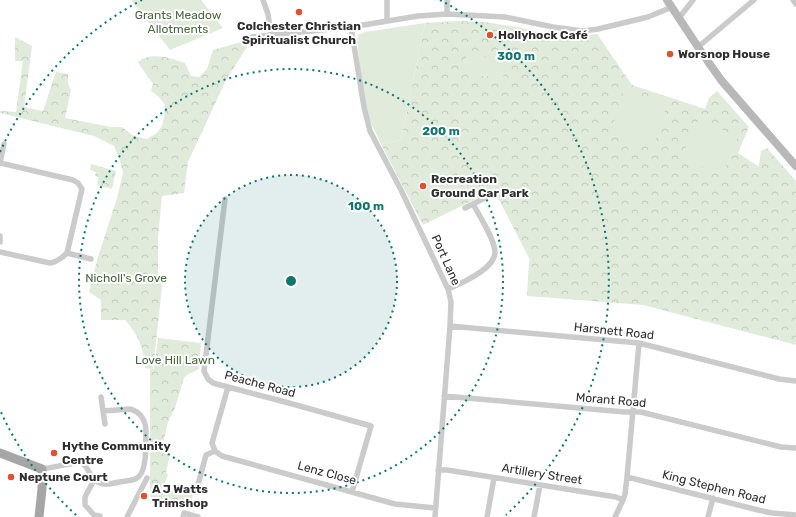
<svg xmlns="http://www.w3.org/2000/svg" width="796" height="517" font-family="Rubik,sans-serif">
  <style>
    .forest { fill: url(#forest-crowns) }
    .garden { fill: #e0ebdc }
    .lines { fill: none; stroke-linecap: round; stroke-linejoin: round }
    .street { stroke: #cbcbcb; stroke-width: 5.5 }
    .secondary { stroke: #b8b8b8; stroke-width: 8 }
    .primary { stroke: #a6a6a6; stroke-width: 9 }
    .ring { fill: none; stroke: #0f766e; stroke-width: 2; stroke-dasharray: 2 4 }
    .poi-dot { fill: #e05034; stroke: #fff; stroke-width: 1.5 }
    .labels { text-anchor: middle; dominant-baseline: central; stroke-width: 4; stroke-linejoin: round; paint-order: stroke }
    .park-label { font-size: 12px; fill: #47683c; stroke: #fff }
    .poi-label { font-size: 12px; font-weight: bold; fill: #2e2e2e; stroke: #fff; text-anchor: start }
    .street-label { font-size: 12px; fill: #2e2e2e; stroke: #fff }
    .centre { fill: #0f766e; stroke: #fff; stroke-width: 2 }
    .ring-label { font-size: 12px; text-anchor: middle; font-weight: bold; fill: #0f766e; stroke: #fff; stroke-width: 4; stroke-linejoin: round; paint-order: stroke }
  </style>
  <defs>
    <pattern id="forest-crowns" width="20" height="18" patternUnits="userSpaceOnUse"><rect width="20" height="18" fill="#e0ebdc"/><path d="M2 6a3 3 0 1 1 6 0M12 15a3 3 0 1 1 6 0" fill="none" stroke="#c0cabd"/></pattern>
  </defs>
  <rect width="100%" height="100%" fill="#fff"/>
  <path class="forest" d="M457 21 484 22 523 28 555 39 597 34 632 85 705 109 709 98 717 91 749 127 738 153 758 166 759 165 761 151 767 148 796 181V345L643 305 527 296 529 262 530 260 494 190 423 225 381 144 401 140 425 23Z
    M15 37 32 46 24 107 43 111 56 72 68 74V84L71 90 65 118 111 127H122L132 135 146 139C163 132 164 123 165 105L159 97 151 91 153 84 141 67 138 62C152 51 170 58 185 63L191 76 199 77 207 69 213 50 245 41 247 47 226 80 188 162 184 193 162 196 158 238V270L162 287 153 369 145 368C144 349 138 334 125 320H101V300L89 292 98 257 117 198 123 173 120 161 114 146 94 136 0 113V111L16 112 23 61H15Z
    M91 164 116 171 112 189 97 185 99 177 95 176 96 172 90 170Z
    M158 338 201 343 199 369 187 375 184 378 175 408 168 422 161 452 170 455 166 472 168 475 165 483 167 488 173 491V493L181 495 182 493 185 494 186 492 193 493 189 508 150 497V369H154Z"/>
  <path class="garden" d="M131 0H201L223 28 170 50Z
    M425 23 401 140 381 144 369 119 363 94 357 40 358 35 365 32Z
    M466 55 505 59V71H504L503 78 464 74 465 61H466Z
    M624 91 667 105 653 148 610 133Z
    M699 119 738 137 721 176 681 158Z"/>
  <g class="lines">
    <path class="street" d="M263 0 268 14 271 36
      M387 0V21
      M793 0 796 4
      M447 14V0
      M679 18 693 0
      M351 27 364 107 370 131 401 190 448 289 451 302 450 326 435 517
      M252 37 351 27 418 16 447 14 505 17 553 27 583 31 598 29 648 17 672 7
      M698 47 754 0
      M0 163 4 144
      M225 199 204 371 208 379 213 383 289 403 371 426 352 492
      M465 208 485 198
      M0 236V242
      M0 252 50 263C57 262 62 258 67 253L82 189 78 183 73 180 0 163
      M67 253 91 259
      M448 289C462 283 495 269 495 252 495 240 479 215 473 204
      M450 326 639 343 779 379 796 381
      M228 387 212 443 215 451 222 456 395 504 435 508
      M444 396 625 412H641L781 447 796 448
      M103 411 105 424
      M42 469C49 468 77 462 81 463 89 466 89 477 96 481 103 486 111 484 119 482 124 481 133 481 137 478 148 471 145 444 146 432 146 421 141 412 130 409L103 411 101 397
      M438 470H447L616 497 623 500 615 517
      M627 477 758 510 772 513 796 515
      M94 480 85 497V505L94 515 100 516
      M196 492 206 455 215 451
      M623 500 625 494 627 477 639 343
      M127 517 147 478
      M183 517 184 513 198 517
      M487 517 494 478
      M534 517 540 485
      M708 517 713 498"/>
    <path class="secondary" d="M667 0 702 53 721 80 796 166"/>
    <path class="primary" d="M0 453 42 469V489L39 517"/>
  </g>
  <circle cx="291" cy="281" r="106" fill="#0f766e" fill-opacity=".12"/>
  <g class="ring">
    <circle cx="291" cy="281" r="106"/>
    <circle cx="291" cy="281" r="212"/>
    <path d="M76 515A318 318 0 0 1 0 410M0 152A318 318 0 0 1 142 0M440 0A318 318 0 0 1 506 515"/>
  </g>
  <g class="poi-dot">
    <circle cx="299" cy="12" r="4"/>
    <circle cx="490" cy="35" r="4"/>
    <circle cx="670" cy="54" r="4"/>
    <circle cx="423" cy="186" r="4"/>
    <circle cx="54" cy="453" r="4"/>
    <circle cx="11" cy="477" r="4"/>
    <circle cx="144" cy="496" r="4"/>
  </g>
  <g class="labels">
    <g class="park-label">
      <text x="178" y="15">Grants Meadow<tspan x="178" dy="14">Allotments</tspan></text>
      <text x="126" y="278">Nicholl's Grove</text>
      <text x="175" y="360">Love Hill Lawn</text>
    </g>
    <g class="poi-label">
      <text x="299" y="26" text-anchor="middle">Colchester Christian<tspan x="299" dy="14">Spiritualist Church</tspan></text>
      <text x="498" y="35">Hollyhock Café</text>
      <text x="678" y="54">Worsnop House</text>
      <text x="431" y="179">Recreation<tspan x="431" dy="14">Ground Car Park</tspan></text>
      <text x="62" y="446">Hythe Community<tspan x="62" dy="14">Centre</tspan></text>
      <text x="19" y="477">Neptune Court</text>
      <text x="152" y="489">A J Watts<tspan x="152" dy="14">Trimshop</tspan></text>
    </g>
    <g class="street-label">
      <text transform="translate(446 260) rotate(66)">Port Lane</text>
      <text transform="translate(614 331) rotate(6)">Harsnett Road</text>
      <text transform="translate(260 384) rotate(15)">Peache Road</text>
      <text transform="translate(611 400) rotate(5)">Morant Road</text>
      <text transform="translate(327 473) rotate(15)">Lenz Close</text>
      <text transform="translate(542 474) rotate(9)">Artillery Street</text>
      <text transform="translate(714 487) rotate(14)">King Stephen Road</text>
    </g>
  </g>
  <circle cx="291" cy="281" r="6" class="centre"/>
  <g class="ring-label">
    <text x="516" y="60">300 m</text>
    <text x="441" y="135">200 m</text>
    <text x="366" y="210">100 m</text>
  </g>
</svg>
